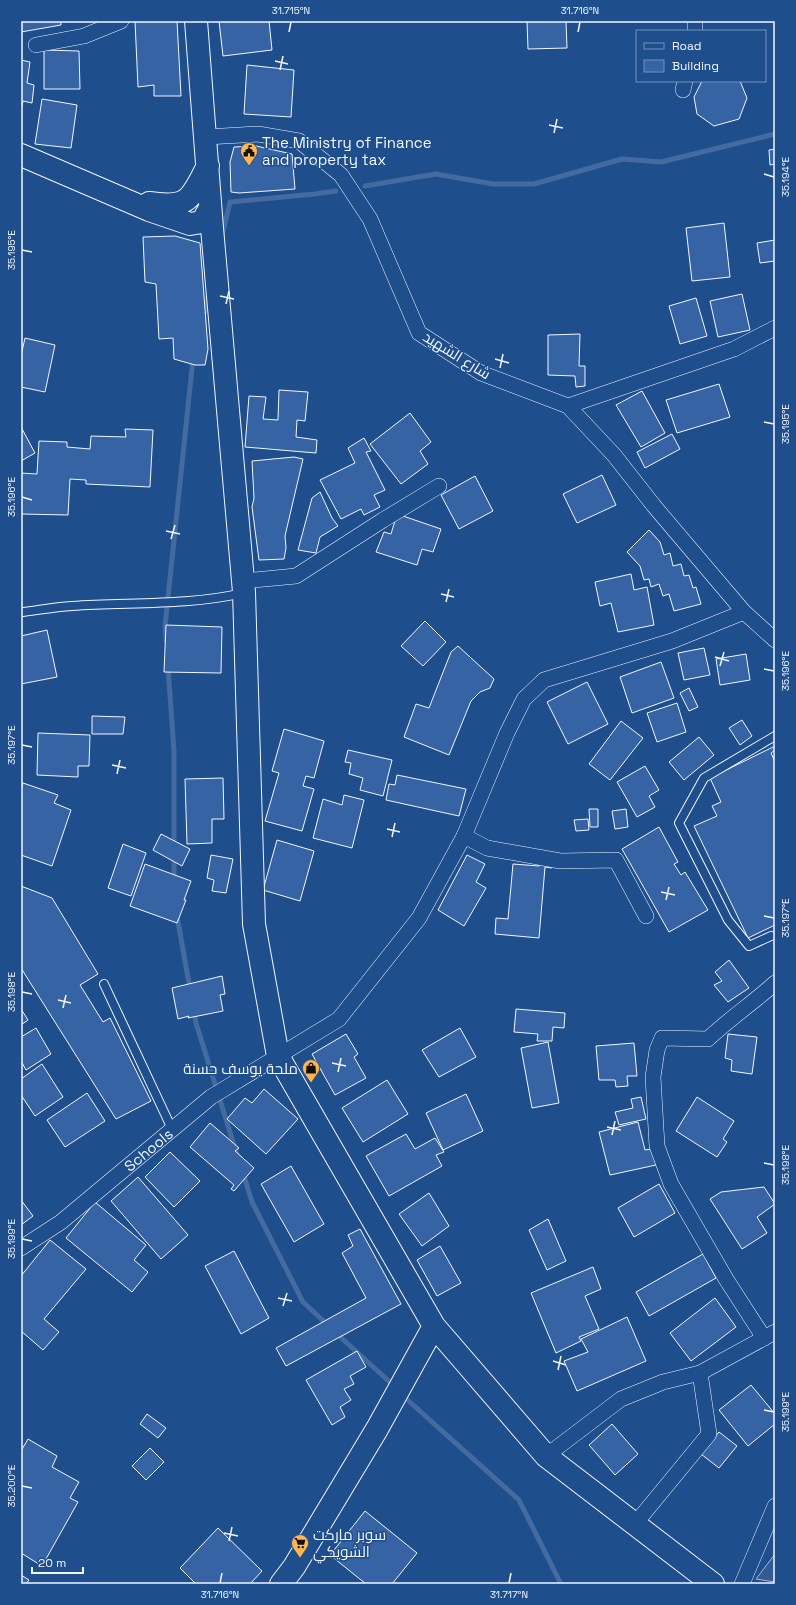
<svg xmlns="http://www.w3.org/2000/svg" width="796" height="1605" font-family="'Space Grotesk',Cairo,sans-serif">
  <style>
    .built { fill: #305b95; stroke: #a8bbd7 }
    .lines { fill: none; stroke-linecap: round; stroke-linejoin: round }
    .stream { stroke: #446ba0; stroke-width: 5 }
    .building { fill: #3563a3; stroke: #f2f6ff }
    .lane-casing { stroke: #f2f6ff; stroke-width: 10 }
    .street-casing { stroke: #f2f6ff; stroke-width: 16 }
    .secondary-casing { stroke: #f2f6ff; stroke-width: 24 }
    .lane { stroke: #1f4e8c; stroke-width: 8 }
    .street { stroke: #1f4e8c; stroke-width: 15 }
    .secondary { stroke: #1f4e8c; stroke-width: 22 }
    .ticks { fill: none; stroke: #f2f6ff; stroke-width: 1.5 }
    .labels { text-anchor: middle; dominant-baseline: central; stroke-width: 3; stroke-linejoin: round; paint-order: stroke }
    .poi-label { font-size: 15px; fill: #f2f6ff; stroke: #1f4e8c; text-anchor: start }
    .street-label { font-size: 15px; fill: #f2f6ff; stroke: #1f4e8c }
    .neatline { fill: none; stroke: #f2f6ff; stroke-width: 1.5 }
    .ticks-label { font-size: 10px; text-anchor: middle; fill: #f2f6ff }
  </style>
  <rect width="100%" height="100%" fill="#1f4e8c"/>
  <path class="built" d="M775 1554V1582L756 1579Z"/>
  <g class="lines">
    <path class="stream" d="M365 186 436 174 493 184H534L622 159 661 162 775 134
      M222 236 230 202 315 194 336 191
      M204 314 209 292
      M166 641 165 626 193 359
      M168 667 174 751V847
      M174 881V855
      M177 916 190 989
      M194 1011 196 1023 238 1158
      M243 1173 252 1202 303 1302 328 1325
      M336 1333 394 1386
      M402 1395 519 1500 561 1584"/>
  </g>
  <path class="building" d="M21 21H61V25L21 32Z
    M135 21H177L181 96H154V85L138 87Z
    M219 21H269L272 50 223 56Z
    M527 21H566L567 48 528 49Z
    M44 50 79 51 80 89H44Z
    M21 60 30 62 27 83 34 85 32 103 23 101 21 110Z
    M247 65 294 70 291 117 244 114Z
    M702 81H740L747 98 739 119 714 126 697 114 694 97Z
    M42 99 77 105 71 148 35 144Z
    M256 146 292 154 295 189 239 193 231 192 230 162 234 147Z
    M775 149V164L770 165 769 150Z
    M724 223 730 277 692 281 686 228Z
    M175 236 200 243 208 349 205 365H195L174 359 173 338 159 339 156 284 145 282 143 237Z
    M775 240V261L760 263 757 243Z
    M742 294 750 330 718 337 710 301Z
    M696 298 707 336 680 344 669 306Z
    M580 334 579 366H585V386L576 387 575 376 548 375V335Z
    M25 338 55 345 45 392 21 387V356Z
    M719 384 730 417 677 433 666 400Z
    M279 390 308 392 305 421 297 420 296 437 317 440 316 453 245 447 249 396 266 397 263 419 278 420Z
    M642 391 665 433 641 447 616 405Z
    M410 413 431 442 420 451 428 464 401 484 370 444Z
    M21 427 35 453 21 461Z
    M125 429 153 430 150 487 86 484V480L70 479 68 515 21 514V473L37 474 39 441 67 442V447L90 449 91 436 126 437Z
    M672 434 680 449 645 468 637 452Z
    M364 438 371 451 366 452 385 490 374 495 380 507 364 515 361 509 341 519 320 480 355 463 348 448Z
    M294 457 303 459 285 536 286 548 284 559 259 560 252 507 254 498 252 461Z
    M602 475 616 505 577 523 563 494Z
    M475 476 493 511 459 529 441 495Z
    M320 492 332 518 338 526 320 537 316 553 298 550 312 498Z
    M397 514 441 529 433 552 422 549 417 565 376 552 384 532 391 534Z
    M649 530 660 542 664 555 670 553 673 566 681 564 684 576 689 575 693 588 696 587 701 604 674 611 669 594 663 596 659 584 651 587 649 579 644 580 640 566 627 552Z
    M631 574 634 590 647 587 654 625 618 632 611 603 600 606 595 582Z
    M425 621 446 642 423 666 401 646Z
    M166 625 222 627 221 673 164 672Z
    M47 630 57 677 21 684V636Z
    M458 646 494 679 490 688 480 692 471 701 449 755 404 737 416 704 429 708 451 652Z
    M704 648 710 675 684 680 678 653Z
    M746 654 750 680 720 685 716 659Z
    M661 662 674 698 632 713 620 677Z
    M587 682 608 724 568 744 547 702Z
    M689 688 698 707 689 711 680 693Z
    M677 703 686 732 657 742 647 713Z
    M92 716 125 717 123 734H92Z
    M742 720 752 736 740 745 729 728Z
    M621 721 643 738 610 780 589 764Z
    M284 729 324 741 314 778 306 776 303 786 314 789 302 831 265 821 279 773 272 771Z
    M38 733 90 735 89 766H78V777L37 775Z
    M699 737 714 755 684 780 669 762Z
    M775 746V750L771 753 775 762V925L748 938 694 826 717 816 712 806 721 802 710 778Z
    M348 750 392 760 383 796 360 790 363 778 349 774 351 763 345 762Z
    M645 766 659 790 649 796 655 807 637 817 617 782Z
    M397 775 466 789 459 816 386 800 389 784 395 785Z
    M223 778 224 819H212V843L187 844 185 779Z
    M23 783 58 795 54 803 71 810 52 866 21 855V790Z
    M344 795 364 800 352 848 313 838 323 799 342 805Z
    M589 809H598V827H590Z
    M626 809 628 827 615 829 612 811Z
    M588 819 589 830 576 831 574 820Z
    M659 827 678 862 674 864 681 875 685 872 708 910 669 932 622 849Z
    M161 834 190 849 182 866 153 850Z
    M277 840 314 851 300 901 263 890Z
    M123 844 146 853 131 896 108 888Z
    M211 855 233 859 226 893 212 891 214 880 207 878Z
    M467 855 485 864 476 882 486 888 464 926 438 910Z
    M539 859 553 861 552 868 545 867 539 938 495 934 496 918 508 919 513 864 539 866Z
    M145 864 191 881 184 900H186L177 923 130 906Z
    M21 886 52 898 98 974 80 985 103 1022 110 1018 151 1101 116 1119 21 968Z
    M729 960 749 988 728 1002 714 985 722 981 715 972Z
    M222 976 225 994 220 995 223 1011 188 1018 189 1016 178 1019 172 988Z
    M21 1009 28 1020 21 1025Z
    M516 1009 565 1013 564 1028 553 1027 552 1041H537L538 1034 514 1032Z
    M36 1028 51 1054 26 1070 21 1061V1037Z
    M460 1028 476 1057 439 1077 422 1050Z
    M346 1034 358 1054 354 1057 366 1078 335 1095 312 1054Z
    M728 1034 757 1037 752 1074 731 1071 732 1060 725 1058Z
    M548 1042 559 1103 532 1108 521 1048Z
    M634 1043 637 1076H627L628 1086 616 1087 615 1080H599L596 1046Z
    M42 1064 63 1097 35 1116 21 1095V1079Z
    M387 1080 408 1114 363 1142 342 1108Z
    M264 1089 298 1119 266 1154 227 1119 245 1098 252 1103Z
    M87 1093 105 1121 65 1147 47 1120Z
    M466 1094 483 1131 443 1150 426 1113Z
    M641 1097 646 1119 619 1125 615 1112 633 1108 631 1099Z
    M697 1097 734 1121 723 1139 727 1142 717 1157 676 1131Z
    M638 1122 645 1150 652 1149 656 1165 610 1175 599 1132Z
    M210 1123 239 1148 235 1151 254 1168 234 1191 231 1189 234 1185 190 1147Z
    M406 1134 415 1149 435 1138 444 1152 436 1155 442 1166 389 1196 366 1156Z
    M170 1152 200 1181 174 1207 145 1177Z
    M291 1166 324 1224 294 1242 261 1184Z
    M138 1177 188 1235 161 1259 111 1201Z
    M659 1184 675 1213 634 1237 618 1208Z
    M764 1187 775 1204 757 1217 767 1233 742 1249 710 1199 721 1192Z
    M429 1193 449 1226 422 1246 399 1214Z
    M21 1200 33 1216 21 1225Z
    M95 1202 146 1245 134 1260 148 1272 132 1292 66 1238Z
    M548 1219 566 1261 547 1270 529 1230Z
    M360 1229 401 1304 286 1366 276 1348 366 1298 342 1253 353 1246 348 1235Z
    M50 1240 86 1269 44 1319 59 1332 43 1350 21 1331V1276Z
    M440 1246 461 1283 437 1296 417 1260Z
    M234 1251 269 1318 241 1334 205 1266Z
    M703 1254 716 1278 649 1316 636 1292Z
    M593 1267 601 1289 585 1296 599 1329 579 1337 581 1341 556 1353 531 1293Z
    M715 1298 736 1327 691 1361 670 1333Z
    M627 1317 646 1361 577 1391 564 1361 588 1352 581 1339Z
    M357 1351 366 1367 350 1376 354 1384 344 1389 351 1400 340 1407 345 1417 332 1425 306 1380Z
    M751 1385 775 1414V1424L748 1446 719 1410Z
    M147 1414 166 1428 158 1438 140 1424Z
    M612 1424 638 1454 615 1475 589 1445Z
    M719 1432 737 1446 719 1468 701 1454Z
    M28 1439 57 1456 52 1467 79 1482 70 1498 78 1502 42 1566 21 1553V1451Z
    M150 1448 164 1462 146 1480 132 1466Z
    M365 1511 417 1553 392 1584H366L330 1555Z
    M218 1528 262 1571 250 1584H196L180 1568Z
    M21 1575 29 1580 26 1584H21Z"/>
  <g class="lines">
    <g class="lane-casing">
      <path id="lane" d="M23 612C39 610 55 607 72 606 129 602 187 606 243 593
        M771 936 749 946 728 920 679 823 704 778 775 736
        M104 984 172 1129"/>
    </g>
    <g class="street-casing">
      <g id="street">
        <path d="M695 31V21"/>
        <path d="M36 45 84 36 121 21"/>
        <path d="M683 90 685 81"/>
        <path d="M206 137 258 134 299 141 341 175 370 219 419 333 481 373 568 406 734 349 775 328"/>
        <path d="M568 406 614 455 654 506 744 612 775 640"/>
        <path d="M243 581 296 576 383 520 439 486"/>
        <path d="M464 836 487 848 560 861 616 860 646 916"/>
        <path id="s1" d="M21 1248 61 1222 211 1097 339 1019 419 918 464 836 507 733 524 699 544 680 672 641 744 612"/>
        <path d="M764 1338 726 1279 671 1184 657 1146 653 1077 657 1050 662 1038 708 1039C729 1019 753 1003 775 983"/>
        <path d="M546 1456 621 1399 663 1382 700 1373 775 1332"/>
        <path d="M635 1524 709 1434 700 1373"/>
        <path d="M742 1584 775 1506"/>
      </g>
    </g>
    <g class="secondary-casing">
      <path id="secondary" d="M196 21 212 228 244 592 254 924 278 1056 434 1326 546 1456 713 1584
        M21 155 149 210 190 224 202 222 210 208
        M149 203C191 209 190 198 208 166
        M281 1584 294 1567 377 1429 434 1326"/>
    </g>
    <use href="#lane" class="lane"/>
    <use href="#street" class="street"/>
    <use href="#secondary" class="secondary"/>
  </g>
  <path class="ticks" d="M289 32 291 22M578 32 580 22M275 61 288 64M280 70 283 56M549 125 563 128M554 133 557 119M764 174 774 177M22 250 32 252M220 296 234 299M226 304 229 291M495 359 509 363M500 368 503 354M764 422 774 424M22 497 32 500M166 531 180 534M171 539 175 525M441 594 454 597M446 602 449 589M715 657 729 661M720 666 724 652M764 669 774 671M22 745 32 747M112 765 126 768M117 774 120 760M387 829 400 832M392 837 395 823M661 892 675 895M666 900 669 887M764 916 774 918M22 992 32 994M58 1000 71 1003M63 1008 66 995M332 1063 346 1066M338 1072 341 1058M607 1127 621 1130M612 1135 615 1121M764 1163 774 1165M22 1239 32 1241M278 1298 292 1301M283 1306 287 1293M553 1361 566 1365M558 1370 561 1356M764 1410 774 1412M22 1486 32 1488M224 1533 238 1536M229 1541 232 1527M220 1583 222 1573M509 1583 511 1573"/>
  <defs>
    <g id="civic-pin" transform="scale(0.9)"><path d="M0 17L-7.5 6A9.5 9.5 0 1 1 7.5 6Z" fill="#ffb74d" stroke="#1f4e8c"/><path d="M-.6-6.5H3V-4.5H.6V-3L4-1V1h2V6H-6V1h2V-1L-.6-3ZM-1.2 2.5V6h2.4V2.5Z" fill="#111"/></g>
    <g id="shop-pin" transform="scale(0.9)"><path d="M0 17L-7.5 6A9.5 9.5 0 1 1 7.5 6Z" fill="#ffb74d" stroke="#1f4e8c"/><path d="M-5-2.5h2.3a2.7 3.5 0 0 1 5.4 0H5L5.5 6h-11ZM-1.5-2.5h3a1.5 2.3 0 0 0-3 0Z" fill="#111"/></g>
    <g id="supermarket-pin" transform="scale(0.9)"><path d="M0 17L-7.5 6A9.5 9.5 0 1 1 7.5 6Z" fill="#ffb74d" stroke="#1f4e8c"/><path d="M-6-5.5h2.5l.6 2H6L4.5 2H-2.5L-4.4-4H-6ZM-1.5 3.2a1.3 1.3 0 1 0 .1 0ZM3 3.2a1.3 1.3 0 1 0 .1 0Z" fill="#111"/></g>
  </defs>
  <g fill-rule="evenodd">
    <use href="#civic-pin" x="249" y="151"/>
    <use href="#shop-pin" x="311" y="1068"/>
    <use href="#supermarket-pin" x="300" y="1543"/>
  </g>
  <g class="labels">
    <g class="poi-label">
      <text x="262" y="142">The Ministry of Finance<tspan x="262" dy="17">and property tax</tspan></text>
      <text x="298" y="1068" text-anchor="end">ملحة يوسف حسنة</text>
      <text x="313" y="1534">سوبر ماركت<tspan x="313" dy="17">الشويكي</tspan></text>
    </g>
    <g class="street-label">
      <text transform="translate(457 355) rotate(32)">شارع الشهيد</text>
      <text stroke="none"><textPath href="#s1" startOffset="161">Schools</textPath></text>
    </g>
  </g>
  <rect width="796" height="1605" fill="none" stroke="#1f4e8c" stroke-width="44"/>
  <rect x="636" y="30" width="130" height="52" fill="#1f4e8c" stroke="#7391ba"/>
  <rect x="644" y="43" width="20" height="6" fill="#1f4e8c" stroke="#7391ba"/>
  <text x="672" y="50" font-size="12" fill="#f2f6ff">Road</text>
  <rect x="644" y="60" width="20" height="12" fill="#3563a3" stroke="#7391ba"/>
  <text x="672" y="70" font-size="12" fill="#f2f6ff">Building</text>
  <path d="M32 1567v6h51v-6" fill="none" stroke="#f2f6ff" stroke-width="2"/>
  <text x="38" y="1567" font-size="12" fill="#f2f6ff" stroke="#1f4e8c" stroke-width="3" paint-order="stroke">20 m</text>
  <rect x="22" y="22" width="752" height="1561" class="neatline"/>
  <g class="ticks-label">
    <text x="291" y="14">31.715°N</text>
    <text x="580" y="14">31.716°N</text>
    <text transform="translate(785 177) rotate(-90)" y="4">35.194°E</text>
    <text transform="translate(11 250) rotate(-90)" y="4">35.195°E</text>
    <text transform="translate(785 424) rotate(-90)" y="4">35.195°E</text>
    <text transform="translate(11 497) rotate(-90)" y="4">35.196°E</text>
    <text transform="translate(785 671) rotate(-90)" y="4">35.196°E</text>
    <text transform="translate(11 745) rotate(-90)" y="4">35.197°E</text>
    <text transform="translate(785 918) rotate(-90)" y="4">35.197°E</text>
    <text transform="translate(11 992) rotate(-90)" y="4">35.198°E</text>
    <text transform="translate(785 1165) rotate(-90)" y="4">35.198°E</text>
    <text transform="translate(11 1239) rotate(-90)" y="4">35.199°E</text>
    <text transform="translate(785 1412) rotate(-90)" y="4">35.199°E</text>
    <text transform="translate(11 1486) rotate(-90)" y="4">35.200°E</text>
    <text x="220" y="1598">31.716°N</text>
    <text x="509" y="1598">31.717°N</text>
  </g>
</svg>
